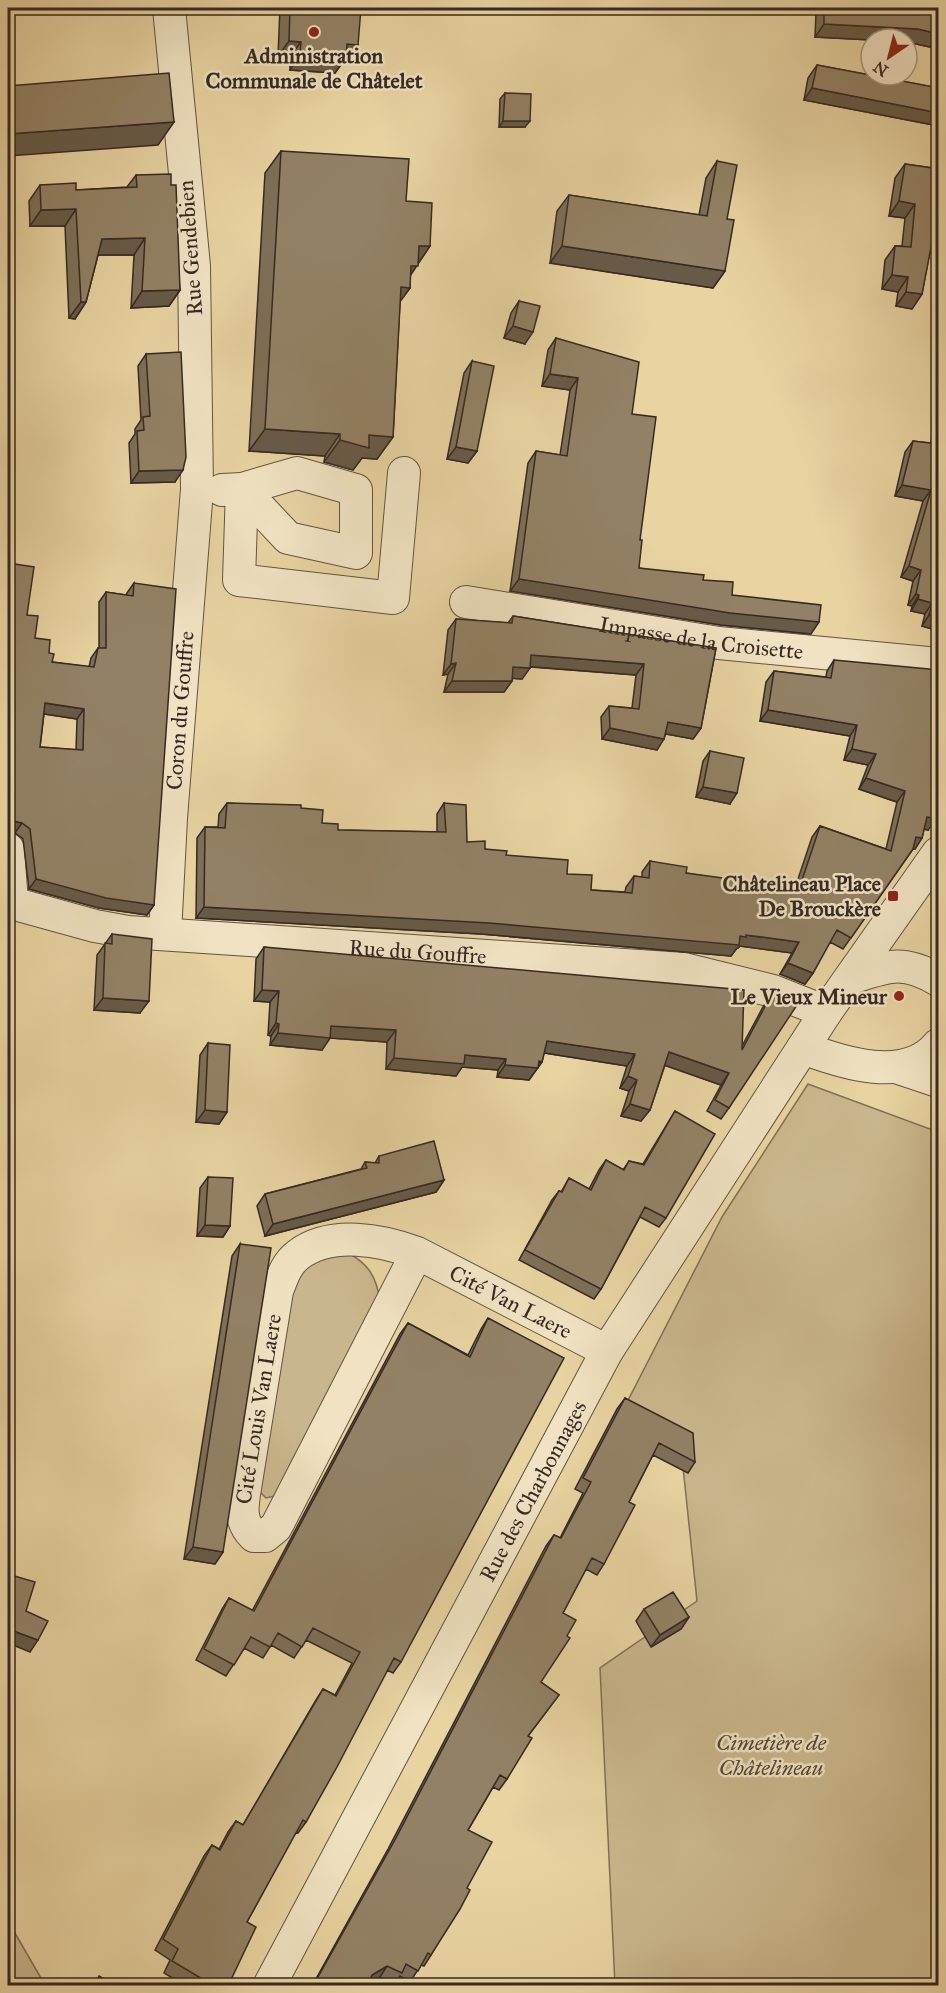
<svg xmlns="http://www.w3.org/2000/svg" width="946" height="1993" font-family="'IM FELL Great Primer',serif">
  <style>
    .green { fill: #cab68c; stroke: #807058; stroke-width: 1.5 }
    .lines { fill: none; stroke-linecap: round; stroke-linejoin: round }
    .minor-casing { stroke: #625443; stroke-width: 34 }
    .minor { stroke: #f0e2c2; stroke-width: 32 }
    .wall { fill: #7e6f57; stroke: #362924; stroke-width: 1.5; fill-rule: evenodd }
    .shaded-wall { fill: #675a47; stroke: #362924; stroke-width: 1.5 }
    .building { fill: #938165; stroke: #362924; stroke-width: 1.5; fill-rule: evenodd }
    .poi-dot { fill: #8f2418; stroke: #f0e2c2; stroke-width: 2 }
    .labels { text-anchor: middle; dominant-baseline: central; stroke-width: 5; stroke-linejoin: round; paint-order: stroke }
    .poi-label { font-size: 22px; font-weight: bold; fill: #362924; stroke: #f0e2c2; text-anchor: end }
    .street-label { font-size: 22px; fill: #362924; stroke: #f0e2c2 }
    .park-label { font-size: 22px; font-style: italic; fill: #544539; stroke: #f0e2c2 }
  </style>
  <rect width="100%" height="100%" fill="#e8d3a1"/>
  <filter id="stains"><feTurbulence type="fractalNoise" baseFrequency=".00333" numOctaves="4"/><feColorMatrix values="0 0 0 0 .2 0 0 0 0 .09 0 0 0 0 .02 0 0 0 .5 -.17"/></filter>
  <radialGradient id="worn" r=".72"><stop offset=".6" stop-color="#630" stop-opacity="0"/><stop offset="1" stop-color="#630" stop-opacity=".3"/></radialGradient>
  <path class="green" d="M808 1084 938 1132V1985H615L600 1668 697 1601 681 1448 620 1416 722 1217Z
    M348 1253C369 1264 376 1277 380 1300L279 1495 266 1498 259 1491 286 1306 301 1264Z
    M8 1921 45 1985H8Z"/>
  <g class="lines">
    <g class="minor-casing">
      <g id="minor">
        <path d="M242 489 239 580 393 598 404 473"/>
        <path d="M222 490 242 489 297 473 356 490V553L288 538 242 489"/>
        <path id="s1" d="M466 602 719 643 938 664"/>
        <path d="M8 849 12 903"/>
        <path id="s2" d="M8 902 95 926 128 932 684 969 773 991 826 1012"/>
        <path id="s3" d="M165 934 171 818 197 489 194 266 169 8"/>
        <path d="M851 978C888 966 903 959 938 980"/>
        <path d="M803 1048C843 1063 906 1084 938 1045"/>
        <path d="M896 1067 938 1081"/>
        <path id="s4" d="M417 1253 276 1527 265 1536H254C239 1521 242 1507 245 1488L277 1291C282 1278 286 1264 298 1255 331 1230 382 1240 417 1253L607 1351"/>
        <path id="s5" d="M269 1986 607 1351 826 1012 938 853"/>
      </g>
    </g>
    <use href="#minor" class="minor"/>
  </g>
  <path class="wall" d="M280 8H361L348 60 345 59 335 73 290 70V57L278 56Z
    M820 8H935L939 49 907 42V39H871V40L815 37 816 13Z
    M817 65 939 88V126L804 100 808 78Z
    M505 93 525 127H499L500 99Z
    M281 151 406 201 430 246 410 276V288L400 301 393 437 377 459 362 458 353 470 324 462 325 456 249 451 265 173Z
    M717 161 727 219 725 271 713 288 550 263 557 211 569 195 699 215 706 178Z
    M905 164 939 169V240L930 251 922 294 912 309 896 306 898 292 882 289 885 260 895 246H902L905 218 889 216 895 178Z
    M136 175 171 185 180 290 169 306 131 308 134 255H98L86 302 75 319 69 318 65 226H30L29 201 40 185 76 190 127 187Z
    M519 301 525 344 504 338 511 313Z
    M556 338 632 414 640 540 639 568 703 580 732 595 811 634 721 625 510 591 528 463 536 451 560 455 570 390 542 386 548 350Z
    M146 354 175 482 131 483 129 443 135 434V429L141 420 138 366Z
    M472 361 477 451 468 463 447 459 464 373Z
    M939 411V631L922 626 925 614 911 611 912 606 908 605 913 581 901 577 923 501 895 496 905 452 913 441 931 443 934 417Z
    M8 563 35 638 49 653 52 662 89 667 91 658 98 648H99V602L106 592 126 595 127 593 134 583 154 905 147 915 99 908 29 889 23 839 15 833 8 831ZM44 714 77 719 76 750 40 747Z
    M513 616 716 648 701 728 693 739 666 734 657 750 602 739 601 717 609 706 632 708 636 675 530 667 522 679 512 678V681L504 692H444L448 674 443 675 448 630 456 619 508 623Z
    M834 660 928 830 924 829 922 838 915 849H913L843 949 830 942 813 973 805 984 780 974 792 953 740 946 738 948H737L731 956 481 934 196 918 197 838 205 827H218L219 814 227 803 301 808 322 823 338 830 437 832V814L444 803 467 842 485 849 567 874 591 890 625 892 626 887 634 876 642 877V872L650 861 686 873 794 891 812 837 820 826 886 849 897 802 859 789 868 765 844 760 850 736 760 721 766 682 774 671 826 677 827 671Z
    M710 751 730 804 696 797 703 761Z
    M112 934 140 1013 94 1010 97 955Z
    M264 947 742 1046 763 1007 771 995 729 1108 721 1119 707 1111 721 1085 665 1065 650 1110 641 1121 621 1116 629 1091 620 1088 627 1066 544 1053 542 1062 529 1080 497 1077 498 1070 462 1067 456 1076 386 1069 387 1042 330 1038 322 1050 270 1045 271 1036 268 1035 270 1002 254 1001 256 959Z
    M208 1043 227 1112 219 1124 196 1122 200 1055Z
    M675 1111 666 1218 659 1227 640 1217 601 1289 594 1299 519 1260 552 1200 559 1191 561 1192 569 1178 589 1189 599 1170 606 1160 623 1170 629 1161 643 1164 669 1121Z
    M379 1156 444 1180 436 1192 265 1236 257 1206 265 1194 361 1169 365 1162 375 1163Z
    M208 1177 230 1226 223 1237 197 1236 200 1188Z
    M240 1244 223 1552 215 1564 184 1559 232 1256Z
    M488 1318 401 1662 393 1673 387 1670 306 1822 298 1833 296 1832 247 1922 228 1986H186L164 1973 170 1960 155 1950 204 1856 212 1845 219 1849 228 1832 236 1821 243 1825 316 1700 323 1689 335 1695 352 1663 306 1640 294 1658 271 1645 263 1658 244 1648 226 1676 196 1660 222 1609 229 1598 252 1611 400 1334 408 1323 468 1355 481 1329Z
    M625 1398 695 1462 688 1473 653 1455 629 1502 604 1564 597 1575 586 1569 563 1613 541 1682 559 1695 528 1736 507 1779 499 1790 493 1787 468 1830 467 1888 431 1955 424 1966 421 1965 410 1982 400 1976 394 1984 380 1977 367 1986H312L388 1849 546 1546 554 1535 560 1538 583 1493 575 1489 617 1409Z
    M644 1609 689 1617 681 1629 651 1647 636 1621Z"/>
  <path class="shaded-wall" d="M760 8H780L777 12 758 11Z
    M824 24 918 29 939 34V49L907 42V39H871V40L815 37Z
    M289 41 301 42 290 57 278 56Z
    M347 44 358 45 348 60 345 59 335 73 290 70 300 55Z
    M812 88 939 113V126L804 100Z
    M503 121H530L525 127H499Z
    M174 122 158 145 8 156V134Z
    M899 201 915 204 905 218 889 216Z
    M76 209 65 226H30L41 210Z
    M933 237 939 238V240L929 253Z
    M145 238 134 255H91L102 239Z
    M419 246H430L402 287 410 288 394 310H385Z
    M562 246 725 271 713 288 550 263Z
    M892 275 908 277 898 292 882 289Z
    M180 290 169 306 131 308 142 291Z
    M906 292 922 294 912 309 896 306Z
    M81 302H86L75 319 69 318Z
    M513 326 533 332 525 344 504 338Z
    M550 374 578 378 570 390 542 386Z
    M265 429 340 434 325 456 249 451Z
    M369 435 393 437 377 459 362 458 353 470 324 462 340 440Z
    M456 447 477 451 468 463 447 459Z
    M183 470 175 482 131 483 139 471Z
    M902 485 931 490 923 501 895 496Z
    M909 566 921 570 913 581 901 577Z
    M519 579 819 622 811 634 721 625 510 591Z
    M916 594 919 595 912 606 908 605Z
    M918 599 932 603 925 614 911 611Z
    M929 615 939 618V631L922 626Z
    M531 655 644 664 636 675 523 666Z
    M456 663 448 674 443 675 451 664Z
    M513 667 530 668 522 679 505 678Z
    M452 681H512L504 692H444Z
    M45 703 84 709 77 719 38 713Z
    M768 710 857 725 850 736 760 721Z
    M668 722 701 728 693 739 661 733Z
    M610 728 664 739 657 750 602 739Z
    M852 749 876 754 868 765 844 760Z
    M866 778 905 791 897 802 859 789Z
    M703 787 737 793 730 804 696 797Z
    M939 816V818L928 830 919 828 927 817Z
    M13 821 22 823 15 833 8 831V823Z
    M916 837 922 838 915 849 908 848Z
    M36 879 154 905 147 915 99 908 29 889Z
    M204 907 740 936 746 935 799 942 792 953 740 946 738 948H737L731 956 481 934 196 918Z
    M788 963 813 973 805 984 780 974Z
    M262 990 279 991 270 1002 254 1001Z
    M103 998 149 1001 140 1013 94 1010Z
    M276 1023 279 1024 271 1036 268 1035Z
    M331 1026 396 1030 387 1042 330 1038 322 1050 270 1045 278 1033Z
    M547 1041 635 1054 627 1066 538 1052Z
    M669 1052 729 1073 721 1085 661 1064Z
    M465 1055 506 1059 498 1070 462 1067 456 1076 386 1069 394 1058Z
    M539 1061 542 1062 529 1080 497 1077 505 1065Z
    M628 1076 637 1080 629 1091 620 1088Z
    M630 1104 650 1110 641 1121 621 1116Z
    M205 1110 227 1112 219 1124 196 1122Z
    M444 1180 436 1192 265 1236 273 1224Z
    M205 1225 230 1226 223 1237 197 1236Z
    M193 1547 223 1552 215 1564 184 1559Z
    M689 1617 681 1629 651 1647 660 1635Z
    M8 1629 38 1640 30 1652 8 1643Z
    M387 1966 380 1977 366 1986 372 1975Z"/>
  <path class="building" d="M290 8H361L358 45 347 44 346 58 300 55 301 42 289 41Z
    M824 8H939V34L918 29 824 24Z
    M817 65 939 88V113L812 88Z
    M169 73 174 122 8 134V86Z
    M505 93 531 94 530 121H503Z
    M281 151 409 159 406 201 432 203 430 246H419L418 266H411L410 288 401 287 393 437 369 435V448L340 440V434L265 429Z
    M717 161 737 165 727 219 734 220 725 271 562 246 569 195 707 216Z
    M905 164 939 169V238L933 237 922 294 906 292 908 277 892 275 895 246 911 247 915 204 899 201Z
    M171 174V185H176L180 290 142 291 145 238 102 239 86 302H81L76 209 41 210 40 185 76 183V190L137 187 136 175Z
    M519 301 540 306 533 332 513 326Z
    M556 338 639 362 632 414 656 417 640 540H642L639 568 704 575 703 580 733 582 732 595 821 605 819 622 730 613 519 579 536 451 567 456 578 378 550 374Z
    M181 352 186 457 183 470 139 471 137 431 144 430 143 417 150 416 146 354Z
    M472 361 494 366 477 451 456 447Z
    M939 435V618L929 615 932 603 918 599 919 595 916 594 921 570 909 566 931 490 902 485 913 441 937 444Z
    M8 563 34 567 27 615 38 616 35 638 50 640 49 653 54 654 52 662 94 667 98 648H106V592L133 596 134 583 176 589 154 905 106 898 36 879 30 829 22 823 13 821 8 823V676L11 675 8 607ZM45 703 84 709 83 750 40 747Z
    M513 616 716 648 701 728 668 722 664 739 610 728 609 706 639 709 644 664 531 655 530 668 513 667 512 681H452L456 663 451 664 456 619 512 623Z
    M834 660 939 670V816L936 819 927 817 922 838 916 837 913 849 851 938 837 930 813 973 788 963 799 942 746 935V937L740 936 739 945 489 923 204 907 205 827 225 828 227 803 301 805V808L323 810 322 823 338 824V830L446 832 444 803 466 805 467 842 485 841V849L507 851 506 855 568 860 567 874 592 875 591 890 632 893 634 876 649 878 650 861 687 867 686 873 760 883 798 892 820 826 891 851 905 791 866 778 876 754 852 749 857 725 768 710 774 671 831 678Z
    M710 751 744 758 737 793 703 787Z
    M112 934 152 939 149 1001 103 998 105 943 112 944Z
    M264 947 744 990 742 1050 771 995 797 1005 729 1108 715 1100 729 1073 669 1052 650 1110 630 1104 637 1080 628 1076 635 1054 547 1041 542 1062 539 1061 538 1068 505 1065 506 1059 465 1055 464 1064 394 1058 396 1030 331 1026 330 1038 278 1033 279 1024 276 1023 279 991 262 990Z
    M208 1043 230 1045 227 1112 205 1110Z
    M675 1111 715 1134 666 1218 645 1207 601 1289 525 1250 559 1191 562 1192 569 1178 591 1190 606 1160 624 1170 629 1161 644 1165Z
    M434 1141 444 1180 273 1224 265 1194 367 1168 365 1162 379 1163V1156Z
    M208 1177 233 1178 230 1226 205 1225Z
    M240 1244 271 1248 223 1552 193 1547Z
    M488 1318 564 1358 401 1662 394 1658 337 1767 306 1822 303 1820 247 1922 256 1927 228 1986H214L172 1961 178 1949 163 1939 212 1845 220 1850 236 1821 243 1825 323 1689 336 1696 360 1652 313 1628 302 1647 278 1633 270 1647 251 1637 234 1665 204 1649 229 1598 254 1611 408 1323 470 1357Z
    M625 1398 693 1433 695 1462 659 1443 629 1502 635 1505 604 1564 592 1558 563 1613 576 1620 567 1636 570 1638 541 1682 559 1695 528 1736 532 1738 507 1779 500 1775 468 1830 492 1842 467 1888 470 1890 460 1909 431 1955 428 1953 418 1971 406 1964 402 1973 387 1966 372 1975 367 1986H313L396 1838 554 1535 561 1538 591 1482 583 1478Z
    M11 1575 35 1582 26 1611 48 1621 38 1640 8 1629V1585Z
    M673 1592 689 1617 660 1635 644 1609Z
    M99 1976 116 1986H95Z"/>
  <g class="poi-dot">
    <circle cx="314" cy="32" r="6"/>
    <rect x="887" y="890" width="12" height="12" rx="3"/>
    <circle cx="899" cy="996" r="6"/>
  </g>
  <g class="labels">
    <g class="poi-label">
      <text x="314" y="55" text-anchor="middle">Administration<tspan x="314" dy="25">Communale de Châtelet</tspan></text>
      <text x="881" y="883">Châtelineau Place<tspan x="881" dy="25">De Brouckère</tspan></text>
      <text x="887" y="996">Le Vieux Mineur</text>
    </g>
    <g class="street-label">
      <text transform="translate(190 248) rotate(-94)">Rue Gendebien</text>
      <text stroke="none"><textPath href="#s1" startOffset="238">Impasse de la Croisette</textPath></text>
      <text stroke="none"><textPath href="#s3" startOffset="224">Coron du Gouffre</textPath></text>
      <text stroke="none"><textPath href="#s2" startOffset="414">Rue du Gouffre</textPath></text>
      <text stroke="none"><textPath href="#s4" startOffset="856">Cité Van Laere</textPath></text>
      <text stroke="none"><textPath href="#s4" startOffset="465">Cité Louis Van Laere</textPath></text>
      <text stroke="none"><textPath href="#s5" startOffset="561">Rue des Charbonnages</textPath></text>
    </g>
    <g class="park-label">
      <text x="771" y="1742">Cimetière de<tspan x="771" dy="25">Châtelineau</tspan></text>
    </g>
  </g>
  <rect width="946" height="1993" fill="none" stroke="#e8d3a1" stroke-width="30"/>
  <rect x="9" y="9" width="928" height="1975" fill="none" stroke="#362924" stroke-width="3"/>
  <rect x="15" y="15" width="916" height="1963" fill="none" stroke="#362924" stroke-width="1.5"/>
  <g transform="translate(889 57) rotate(215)"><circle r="28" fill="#f0e2c2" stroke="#a69883" stroke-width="1.5"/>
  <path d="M0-4.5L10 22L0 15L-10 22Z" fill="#8f2418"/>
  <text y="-9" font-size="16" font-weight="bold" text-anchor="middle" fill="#362924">N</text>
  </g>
  <rect width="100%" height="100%" filter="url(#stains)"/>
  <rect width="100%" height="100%" fill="url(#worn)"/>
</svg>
